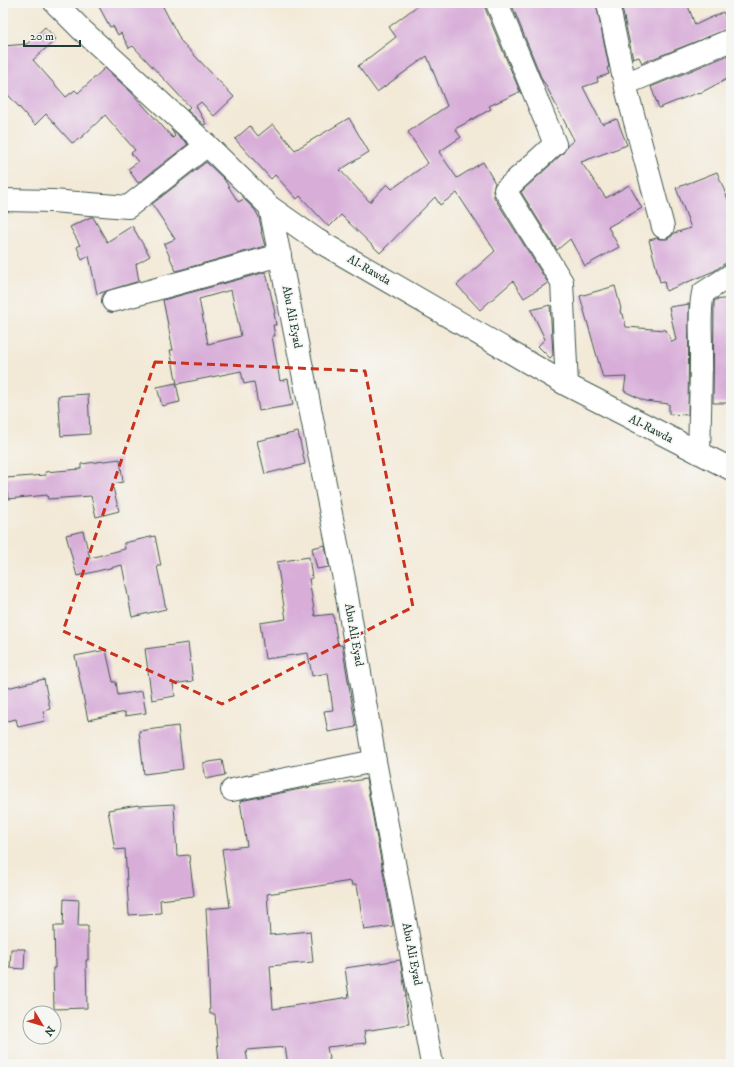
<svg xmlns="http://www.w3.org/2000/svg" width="734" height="1067" font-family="'IM FELL DW Pica',serif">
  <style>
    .building { fill: #d8aed9; fill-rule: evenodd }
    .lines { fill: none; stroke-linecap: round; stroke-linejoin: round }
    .minor-casing { stroke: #3f574c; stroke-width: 24 }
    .minor { stroke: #fff; stroke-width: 22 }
    .marked { fill: none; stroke: #c8321e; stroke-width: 3; stroke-dasharray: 8 5; stroke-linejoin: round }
    .labels { text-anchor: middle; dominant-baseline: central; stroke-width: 3.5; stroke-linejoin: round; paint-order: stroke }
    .street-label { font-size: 12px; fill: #1f3d34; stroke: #f6f6f2 }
  </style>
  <rect width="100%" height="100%" fill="#f6f6f2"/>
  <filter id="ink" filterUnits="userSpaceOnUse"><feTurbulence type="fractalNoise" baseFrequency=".025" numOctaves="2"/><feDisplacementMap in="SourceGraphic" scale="8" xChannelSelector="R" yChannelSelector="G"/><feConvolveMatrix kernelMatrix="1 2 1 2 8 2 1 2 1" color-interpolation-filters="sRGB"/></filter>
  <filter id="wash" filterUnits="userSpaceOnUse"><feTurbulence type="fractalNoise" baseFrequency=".012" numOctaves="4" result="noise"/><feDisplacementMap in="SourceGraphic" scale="16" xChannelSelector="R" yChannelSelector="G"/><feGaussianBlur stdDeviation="0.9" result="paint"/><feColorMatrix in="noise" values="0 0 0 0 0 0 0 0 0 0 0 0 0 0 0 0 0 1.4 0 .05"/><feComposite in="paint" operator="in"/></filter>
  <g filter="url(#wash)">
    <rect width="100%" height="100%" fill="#f3e9d7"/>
    <g id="blocks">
      <path class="building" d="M97 3H161L180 39H179L234 97 214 116 201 102 196 106 206 124 204 125 187 110 190 107 133 46 129 48 121 33 118 35 113 26 110 27Z
        M421 3H485V8L520 92 489 106 491 109 455 129 461 137 439 152 457 178 483 162 495 183 493 191 494 197 548 283 524 298 513 281 480 310 457 285 495 251 457 193 440 205 435 197 380 253 341 215 329 227 300 196 297 199 275 175 271 179 235 139 250 126 258 136 273 124 295 150 349 118 369 152 340 170 370 202 387 184 392 189 428 163 408 132 447 106 427 56 377 92 358 66 396 37 389 27Z
        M511 3H596L609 67 607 68 609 74 597 78 598 82 583 87 602 124 617 119 627 145 581 162 606 198 629 185 642 208 608 227 619 247 585 266 570 239 557 250 521 192 563 153 567 146 574 140 544 82H543Z
        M621 3H687L695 25 723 12 730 28 642 63 639 57 633 59Z
        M45 27 56 39 33 60 66 97 75 90 78 93 105 68 131 92 173 138 175 136 171 129 188 144 138 183 128 169 138 162 131 153 135 150 105 115 82 137 72 143 46 114 35 125 3 89V46L27 44Z
        M731 54V77L700 93 699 92 659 108 651 87Z
        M206 162 224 179 238 202 244 199 255 210 259 217 262 232H261L265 246 176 271 164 244 175 239 152 204Z
        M717 172 731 207V263L724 264 714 271 666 291 664 281 660 282 649 240 657 238 660 239H667L672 236 674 233 691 228 676 188Z
        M91 217H93L107 242 132 226 150 256 136 264 139 281 97 294 89 256 82 260 77 247 80 245 70 227Z
        M266 272 275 313H274L276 325H273L275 336H272L280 381 288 379 293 405 259 411 254 382 244 384 241 371 177 384 170 350H173L163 300ZM231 290 241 336 208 344 199 299Z
        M615 286 621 309 620 310 621 314H623L626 327 666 330 672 342 676 340 669 307 689 304 688 415 669 414V404L645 401 624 391 626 377 603 378 580 296Z
        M731 298V403H713L714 302 715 300Z
        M550 305 553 355 550 358 538 346 545 339 531 310Z
        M176 383 180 402 162 406 157 387Z
        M88 394 90 434 61 436 58 396Z
        M298 432 305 464 265 474 257 441Z
        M120 459 123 482 112 484 119 511 96 517 91 496 48 499 47 495 8 499 6 478 46 475 45 472 81 469V464Z
        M83 531 90 558 125 549 124 543 155 536 161 566H157L166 609 132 617 122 565 77 576 66 535Z
        M325 545 329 567 317 569 312 548Z
        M309 557 312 578 309 579 315 616 333 614 338 645H342L356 727 328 732 324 711 333 710 328 673 312 676 308 653 265 659 260 623 286 619 277 562Z
        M188 643 193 681 173 684 175 696 152 700 145 649Z
        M106 650 113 682H116L118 695 142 691 146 713 125 716V712L88 720 75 656Z
        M44 679 50 709 43 711 45 721 18 727 16 719 7 721 3 705V689Z
        M178 726 183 769 144 774 139 731Z
        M222 760 225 775 206 779 203 763Z
        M366 779 393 926 364 930 357 885H352L351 881 267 894 270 935 310 931 313 962 270 966 273 1009 349 997 345 968 400 960 406 996H405L409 1024 364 1031 366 1043 327 1047 330 1064H288L285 1047 246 1050 248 1064H219L215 1014H210L208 958H209L206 909 230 907 222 849 247 846 240 801 321 785V786Z
        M174 804 177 856 189 855 194 896 160 900 161 913 129 915 125 849 115 850 108 810 138 805V806Z
        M64 899 79 900 78 926H88V960H86L87 1008 54 1009 53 968H55L54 926H63Z
        M11 949H25L24 969 10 968Z"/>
    </g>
  </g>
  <g filter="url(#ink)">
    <use href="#blocks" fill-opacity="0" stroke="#3f574c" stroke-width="1"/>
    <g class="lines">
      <g class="minor-casing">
        <path id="minor" d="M55 3 82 30 207 145 270 207 317 240 567 385 731 469
          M497 3 555 144 505 190 562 282 567 385
          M608 3 625 84 663 227
          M625 84 731 40
          M3 200 52 201 128 207 207 145
          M270 207 344 579 375 761 432 1064
          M113 301 280 255
          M699 453C700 418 701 383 701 349 701 330 699 311 703 293L731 275
          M232 790 375 761"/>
      </g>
      <use href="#minor" class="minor"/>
    </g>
  </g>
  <path class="marked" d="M155 362 365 371 413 607 222 704 63 631Z"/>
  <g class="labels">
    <g class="street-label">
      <text transform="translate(369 270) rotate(30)">Al-Rawda</text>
      <text transform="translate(292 317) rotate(79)">Abu Ali Eyad</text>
      <text transform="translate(651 429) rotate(27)">Al-Rawda</text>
      <text transform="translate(354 635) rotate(80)">Abu Ali Eyad</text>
      <text transform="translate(412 954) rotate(79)">Abu Ali Eyad</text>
    </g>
  </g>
  <rect width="734" height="1067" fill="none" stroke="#f6f6f2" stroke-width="16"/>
  <g transform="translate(42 1025) rotate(128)"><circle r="19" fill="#f6f6f2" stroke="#a0aca6"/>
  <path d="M0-3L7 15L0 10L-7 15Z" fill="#c8321e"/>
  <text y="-6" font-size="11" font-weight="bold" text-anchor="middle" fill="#1f3d34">N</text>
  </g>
  <path d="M24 40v6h56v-6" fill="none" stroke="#1f3d34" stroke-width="2"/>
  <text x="30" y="40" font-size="12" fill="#1f3d34" stroke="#f6f6f2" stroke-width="3" paint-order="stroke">20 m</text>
</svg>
